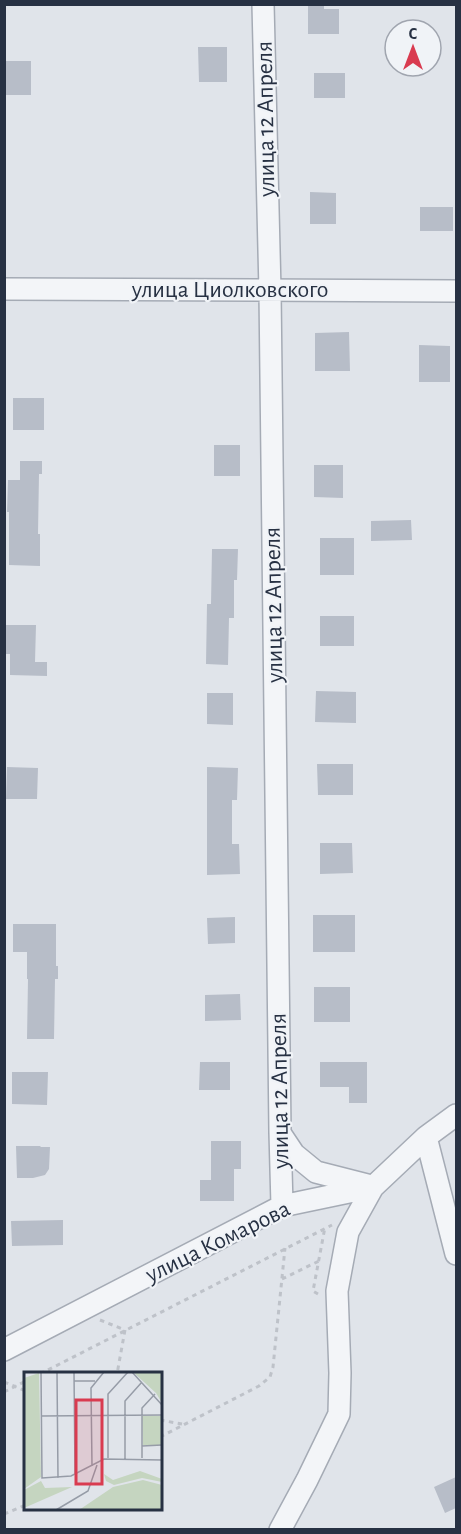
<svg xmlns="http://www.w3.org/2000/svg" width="461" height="1534" font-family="'Alegreya Sans',sans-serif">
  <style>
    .building { fill: #b7bdc8 }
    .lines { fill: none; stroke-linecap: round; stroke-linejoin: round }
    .minor-casing { stroke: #a5abb5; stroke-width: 24 }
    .path { stroke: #bec2c9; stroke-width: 3; stroke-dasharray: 4.5 4.5; stroke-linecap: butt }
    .minor { stroke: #f3f5f8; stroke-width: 21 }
    .labels { text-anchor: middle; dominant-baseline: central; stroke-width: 4.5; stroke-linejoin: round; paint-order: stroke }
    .street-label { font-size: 24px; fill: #273143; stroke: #f0f3f7 }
    .inset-road { fill: none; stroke: #969ca7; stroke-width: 1.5 }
    .view { fill: #d93b50; fill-opacity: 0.15; stroke: #d93b50; stroke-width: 3 }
    .inset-edge { fill: none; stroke: #273143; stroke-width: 3 }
  </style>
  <rect width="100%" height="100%" fill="#e0e4ea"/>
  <path class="building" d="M308 4H324V9H339V34H308Z
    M198 47H227V82H199Z
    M4 61H31V95H4Z
    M314 73H345V98H314Z
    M310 192 336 193V224H310Z
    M420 207H453V231H420Z
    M349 332 350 371H315V333Z
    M419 345 450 346V382H419Z
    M13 398H44V430H13Z
    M214 445H240V476H214Z
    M20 461H42V474H39L38 534H40V566L9 565V512H7L8 480H20Z
    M314 465H343V498L314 497Z
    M411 520 412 540 371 541V521Z
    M320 538H354V575H320Z
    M212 549H238L237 580H234V618H229L228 665 206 664 207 604H211Z
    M320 616H354V646H320Z
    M5 625H36L35 662H47V676L10 675V654H5Z
    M316 691 356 692V723L315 722Z
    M207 693H233V725L207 724Z
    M317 764H353V795H318Z
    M7 767 38 768 37 799H6Z
    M207 767 238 768 237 800H232V844H239L240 874 207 875Z
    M320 843H352L353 873 320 874Z
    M313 915H355V952H313Z
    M235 917V943L208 944 207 918Z
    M13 924H56V966H58V979H55L54 1039H27L28 979H27V952H13Z
    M314 987H350V1022H314Z
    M240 994 241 1020 205 1021V995Z
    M200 1062H230V1090H199Z
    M320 1062H367V1103H349V1087H320Z
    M12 1072H48L47 1105 12 1104Z
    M211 1141H241V1169H234V1201H200V1180H211Z
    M16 1146H40L41 1147H50L49 1169 45 1175 33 1178H17Z
    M63 1220V1245L12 1246 11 1221Z
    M456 1477V1508L445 1513 434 1487Z"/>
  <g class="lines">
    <g class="minor-casing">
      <path id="minor" d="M263 4 270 291 280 1132 282 1206
        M4 289 456 291
        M280 1133 294 1154 316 1172 367 1185
        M426 1137 456 1254
        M4 1350 282 1206 373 1187 426 1137 456 1115
        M280 1530 307 1480 339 1414 340 1373 337 1291 348 1232 373 1187"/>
    </g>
    <path class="path" d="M282 1279 319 1261
      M318 1294 313 1291 325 1227
      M100 1320 125 1330 117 1374
      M40 1374 332 1225
      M4 1382 26 1391
      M4 1392 26 1381
      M160 1420 182 1424
      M160 1437 259 1386 270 1377 273 1367 285 1248
      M4 1514 26 1505"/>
    <use href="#minor" class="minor"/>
  </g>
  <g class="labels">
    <g class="street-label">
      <text transform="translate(266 119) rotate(-91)">улица 12 Апреля</text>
      <text x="230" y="290">улица Циолковского</text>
      <text transform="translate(274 605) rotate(-91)">улица 12 Апреля</text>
      <text transform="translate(280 1091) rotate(-91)">улица 12 Апреля</text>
      <text transform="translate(218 1242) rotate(-26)">улица Комарова</text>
    </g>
  </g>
  <g transform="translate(24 1372)">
    <rect width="138" height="138" fill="#e0e4ea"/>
    <path d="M109 0H138V31L132 21ZM15 1 17 105 0 117V6ZM118 44H138V73H119ZM116 99 138 107V110L118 106 90 113 82 109 80 102 89 108ZM119 108 138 113V138H55L89 115ZM17 109 21 116 48 115 0 136V118Z" fill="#c5d5c0"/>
    <path class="inset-road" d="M17 0 18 106 47 104 80 87 138 88M33 0 34 106M50 0 51 102M108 0 138 33M50 9H71M17 44 138 43M118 74 138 73M84 86V22L104 0M118 86V36L131 22M101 87V29L118 10M68 94 67 16 80 0M32 138 64 119 73 93"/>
    <path class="view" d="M52 28H78V112H52Z"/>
    <rect width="138" height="138" class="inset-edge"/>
  </g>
  <rect width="461" height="1534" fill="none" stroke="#273143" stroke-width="12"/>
  <g transform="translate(413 48)"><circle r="28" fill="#f0f3f7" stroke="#a0a5af" stroke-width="1.5"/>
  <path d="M0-4.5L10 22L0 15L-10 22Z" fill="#d93b50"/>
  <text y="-9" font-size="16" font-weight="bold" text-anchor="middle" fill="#273143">С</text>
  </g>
</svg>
